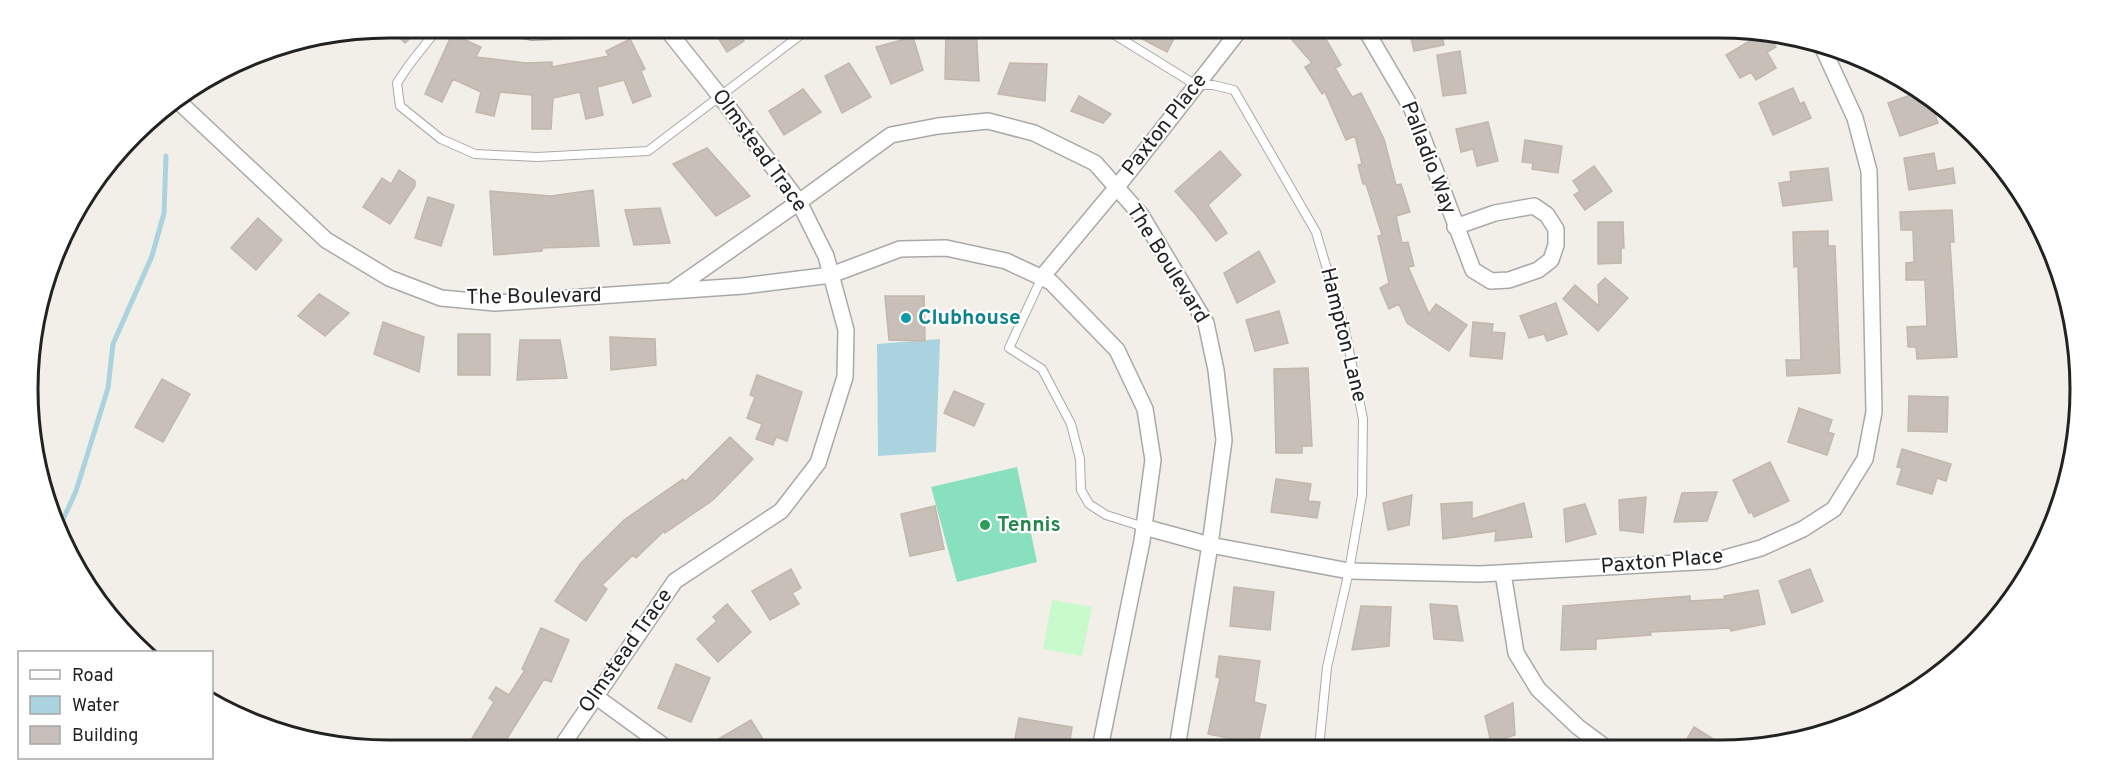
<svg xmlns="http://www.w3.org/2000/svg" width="2107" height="777" font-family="Overpass,sans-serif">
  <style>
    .park { fill: #c8facc }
    .pitch { fill: #88e0be }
    .water { fill: #aad3df }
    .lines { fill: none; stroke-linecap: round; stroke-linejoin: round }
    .stream { stroke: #aad3df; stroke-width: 5 }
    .building { fill: #c7bfb8; stroke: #c4b6ab; stroke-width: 1.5 }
    .lane-casing { stroke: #a9a9a9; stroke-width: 10 }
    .street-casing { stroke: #a9a9a9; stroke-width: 18 }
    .lane { stroke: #fff; stroke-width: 8 }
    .street { stroke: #fff; stroke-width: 15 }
    .culture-dot { fill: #0f9aa8; stroke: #fff; stroke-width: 2 }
    .leisure-dot { fill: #2e9e5b; stroke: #fff; stroke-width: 2 }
    .labels { text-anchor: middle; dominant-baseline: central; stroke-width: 4.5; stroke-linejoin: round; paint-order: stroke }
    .street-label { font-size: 21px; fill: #222; stroke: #fff }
    .culture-label { font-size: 21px; font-weight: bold; fill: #0d838f; stroke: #fff; text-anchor: start }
    .leisure-label { font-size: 21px; font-weight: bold; fill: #27864d; stroke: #fff; text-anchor: start }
    .rim { fill: none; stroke: #222; stroke-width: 3 }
  </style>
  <rect width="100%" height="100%" fill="#f2efe9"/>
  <path class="park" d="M1052 600 1092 607 1082 656 1043 649Z"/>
  <path class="pitch" d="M1017 467 1037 562 957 582 931 487Z"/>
  <path class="water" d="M940 339 936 452 878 456 877 344Z"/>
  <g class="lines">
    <path class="stream" d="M61 524 76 491 108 388 113 344 152 256 164 213 166 156"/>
  </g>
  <path class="building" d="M389 27H422L405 43Z
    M711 27H736L744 41 727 52Z
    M976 27 979 81 945 79 946 28Z
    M1148 27H1180L1167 52 1142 39Z
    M1281 27H1314L1327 41 1341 65 1335 68 1352 97 1361 93 1384 139 1396 185 1401 184 1410 212 1396 216 1402 243 1408 242 1414 266 1408 267 1429 314 1436 304 1467 325 1449 351 1407 323 1399 304 1389 309 1380 288 1389 283 1378 236 1382 235 1366 184H1363L1358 165 1362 164 1355 136 1346 140 1325 92 1322 94 1305 67 1312 63Z
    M1420 27H1440L1444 45 1414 51 1409 29Z
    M1763 33 1768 34 1776 47 1767 52 1776 68 1756 80 1751 72 1740 78 1726 55Z
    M452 34 481 47 476 57 526 63 552 62V67L609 56 606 51 630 39 645 69 641 71 651 96 633 103 624 80 597 87 603 115 586 119 580 92 553 98 551 129H532V95L500 92 494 116 476 112 481 92 453 79 442 102 425 94Z
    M913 37 923 70 891 84 876 47Z
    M1460 51 1466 93 1443 96 1437 55Z
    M849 63 871 97 842 113 825 76Z
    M1010 63 1047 64 1045 101 998 94Z
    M1793 88 1800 104 1804 102 1811 118 1773 135 1759 103Z
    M803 89 821 112 784 135 769 111Z
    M1919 92 1929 97 1938 123 1900 136 1888 103Z
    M1079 96 1111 114 1103 123 1071 111Z
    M1488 122 1498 161 1477 166 1473 149 1461 152 1456 129Z
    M1525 140 1562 146 1558 173 1532 169 1533 163 1522 162Z
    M707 148 750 196 716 216 673 164Z
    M1220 151 1241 175 1208 205 1227 233 1216 241 1196 215 1175 191Z
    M1934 153 1937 171 1953 168 1955 183 1909 190 1904 158Z
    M1594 166 1612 191 1585 210 1574 195 1580 191 1573 181Z
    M1828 168 1832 200 1783 206 1779 183 1791 181 1790 172Z
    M399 170 415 181V186L390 224 363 207 382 178 391 184Z
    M593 190 599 246 542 248V251L494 255 490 191 551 196Z
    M428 197 454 205 441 246 415 238Z
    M660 208 670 243 634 245 625 210Z
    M1952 210 1954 242H1950L1957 357 1917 359 1916 347H1908L1907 327 1927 326 1925 280H1906V263L1914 262 1913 230H1901L1900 212Z
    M258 218 282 240 256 270 231 248Z
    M1598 222H1623L1624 248H1621V263L1598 264Z
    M1828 231V246H1835L1840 373 1787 376 1786 360H1801L1798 266 1794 267 1793 232Z
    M1259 251 1275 282 1237 303 1224 273Z
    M1605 278 1628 298 1598 331 1563 299 1575 285 1599 306 1598 285Z
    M319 294 349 313 325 336 298 316Z
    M885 296H924L925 341 889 340Z
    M1556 303 1567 334 1547 341 1544 334 1529 338 1520 316Z
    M1279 311 1288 343 1255 351 1246 320Z
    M383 322 424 337 419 372 374 354Z
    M1473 322 1493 324 1492 332 1505 333 1502 359 1470 356Z
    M458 334H490V375H458Z
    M610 337 655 339 656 365 611 370Z
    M520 340H560L567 378 517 380Z
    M1308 368 1312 446H1302V453H1276L1274 369Z
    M757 375 802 392 787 441 776 437 773 445 756 439 762 424 747 418 755 397 750 395Z
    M162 379 190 394 163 442 135 427Z
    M954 391 984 404 974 426 944 413Z
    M1909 396 1948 397 1947 432 1908 431Z
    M1799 408 1832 420 1828 432 1834 434 1827 455 1788 442Z
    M730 437 753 459 713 500 665 533 664 531 636 558 633 555 602 585 607 589 586 621 555 601 581 563 624 520 683 479 685 482Z
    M1902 449 1951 464 1946 481 1937 478 1932 494 1897 484 1902 468 1897 467Z
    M1770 462 1789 501 1754 517 1752 512 1749 513 1733 480Z
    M1276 479 1311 484 1308 501 1320 502 1317 518 1271 512Z
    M1717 492 1707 521 1674 522 1682 493Z
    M1412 495 1409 525 1388 530 1383 503Z
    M1646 497 1643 533 1620 530 1619 500Z
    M1472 502V519L1524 503 1532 537 1495 541 1496 531 1443 539 1441 504Z
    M1585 504 1596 534 1566 542 1564 509Z
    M935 506 944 549 910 556 901 514Z
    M791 569 801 588 792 593 799 604 770 620 752 591Z
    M1810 569 1823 601 1792 613 1779 581Z
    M1234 587 1274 592 1270 630 1230 626Z
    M1758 590 1765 624 1731 631 1730 628 1650 632 1651 635 1596 639V649L1561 650 1563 606 1690 596V601L1725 599 1724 596Z
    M727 604 751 632 718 662 697 639 717 621 713 617Z
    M1430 604 1457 606 1463 641 1434 639Z
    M1361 606 1391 607 1389 646 1352 650Z
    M541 628 569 640 551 682 544 679 500 750H465L494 702 489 698 496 687 509 695 525 670 522 669Z
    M1219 656 1260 661 1254 702 1266 705 1258 744 1208 734 1220 678 1216 677Z
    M676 664 710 678 691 722 658 708Z
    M1513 703 1515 735 1491 743 1485 716Z
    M1019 718 1072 727 1069 747 1062 745 1061 748 1013 749Z
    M751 720 769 749H701Z
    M1694 727 1726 747H1682Z"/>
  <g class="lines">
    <g class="lane-casing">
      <path id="lane" d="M439 27 409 65 397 83 400 106 441 139 475 154 537 157 648 151 811 27
        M1102 27 1196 85H1213L1234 90 1316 232 1345 330 1363 419 1362 495 1349 571 1327 667 1319 748
        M1042 277 1009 348 1042 369 1071 424 1080 459 1081 490 1089 504 1106 515 1144 527"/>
    </g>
    <g class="street-casing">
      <path id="street" d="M507 27 532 32 578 30 584 27
        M1364 27 1412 109 1473 270 1491 281 1509 280 1538 270 1551 260 1556 245V229L1547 215 1534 206 1495 213 1455 227
        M178 101 326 240 389 278 441 298 495 303 743 286 831 275 900 249 946 248 1006 261 1051 282 1117 350 1145 409 1153 460 1142 541 1100 748
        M1042 277 1117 187 1242 27
        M673 290 799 202 891 135 938 126 988 121 1034 133 1095 163 1141 215 1206 323 1216 370 1224 440 1210 545 1177 748
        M1144 527 1210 545 1349 571 1480 574 1714 561 1761 548 1803 529 1834 509 1865 459 1874 412 1869 171 1855 118 1821 44
        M1503 573 1516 653 1538 689 1578 727 1605 747
        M595 696 668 749
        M559 750 675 581 781 511 818 463 845 377 846 330 826 256 799 202 720 96 665 27"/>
    </g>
    <use href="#lane" class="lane"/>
    <use href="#street" class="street"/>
  </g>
  <circle class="culture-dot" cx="906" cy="318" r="6"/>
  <circle class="leisure-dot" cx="985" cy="525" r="6"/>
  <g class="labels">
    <g class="street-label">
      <text transform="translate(1165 125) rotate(-52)">Paxton Place</text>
      <text transform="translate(759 151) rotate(54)">Olmstead Trace</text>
      <text transform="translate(1428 158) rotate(69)">Palladio Way</text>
      <text transform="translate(1167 264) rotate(58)">The Boulevard</text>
      <text transform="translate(534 297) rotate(-1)">The Boulevard</text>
      <text transform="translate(1343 335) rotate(76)">Hampton Lane</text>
      <text transform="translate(1662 562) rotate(-5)">Paxton Place</text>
      <text transform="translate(626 651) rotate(-55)">Olmstead Trace</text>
    </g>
    <g class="culture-label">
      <text x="918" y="318">Clubhouse</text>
    </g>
    <g class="leisure-label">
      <text x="997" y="525">Tennis</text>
    </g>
  </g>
  <path d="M0 0H2107V777H0ZM389 38H1719A351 351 0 0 1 2070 389V389A351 351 0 0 1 1719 740H389A351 351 0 0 1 38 389V389A351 351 0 0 1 389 38Z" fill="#fff" fill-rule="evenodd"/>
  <path class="rim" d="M389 38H1719A351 351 0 0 1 2070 389V389A351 351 0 0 1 1719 740H389A351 351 0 0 1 38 389V389A351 351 0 0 1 389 38Z"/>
  <rect x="18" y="651" width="195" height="108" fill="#ffffff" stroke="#a7a7a7" stroke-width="1.5"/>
  <rect x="30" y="670" width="30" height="9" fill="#ffffff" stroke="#a7a7a7" stroke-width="1.5"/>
  <text x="72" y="681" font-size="18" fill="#222222">Road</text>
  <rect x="30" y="696" width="30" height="18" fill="#aad3df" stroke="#a7a7a7" stroke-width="1.5"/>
  <text x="72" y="711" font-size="18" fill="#222222">Water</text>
  <rect x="30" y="726" width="30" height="18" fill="#c7bfb8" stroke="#a7a7a7" stroke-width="1.5"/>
  <text x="72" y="741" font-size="18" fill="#222222">Building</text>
</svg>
